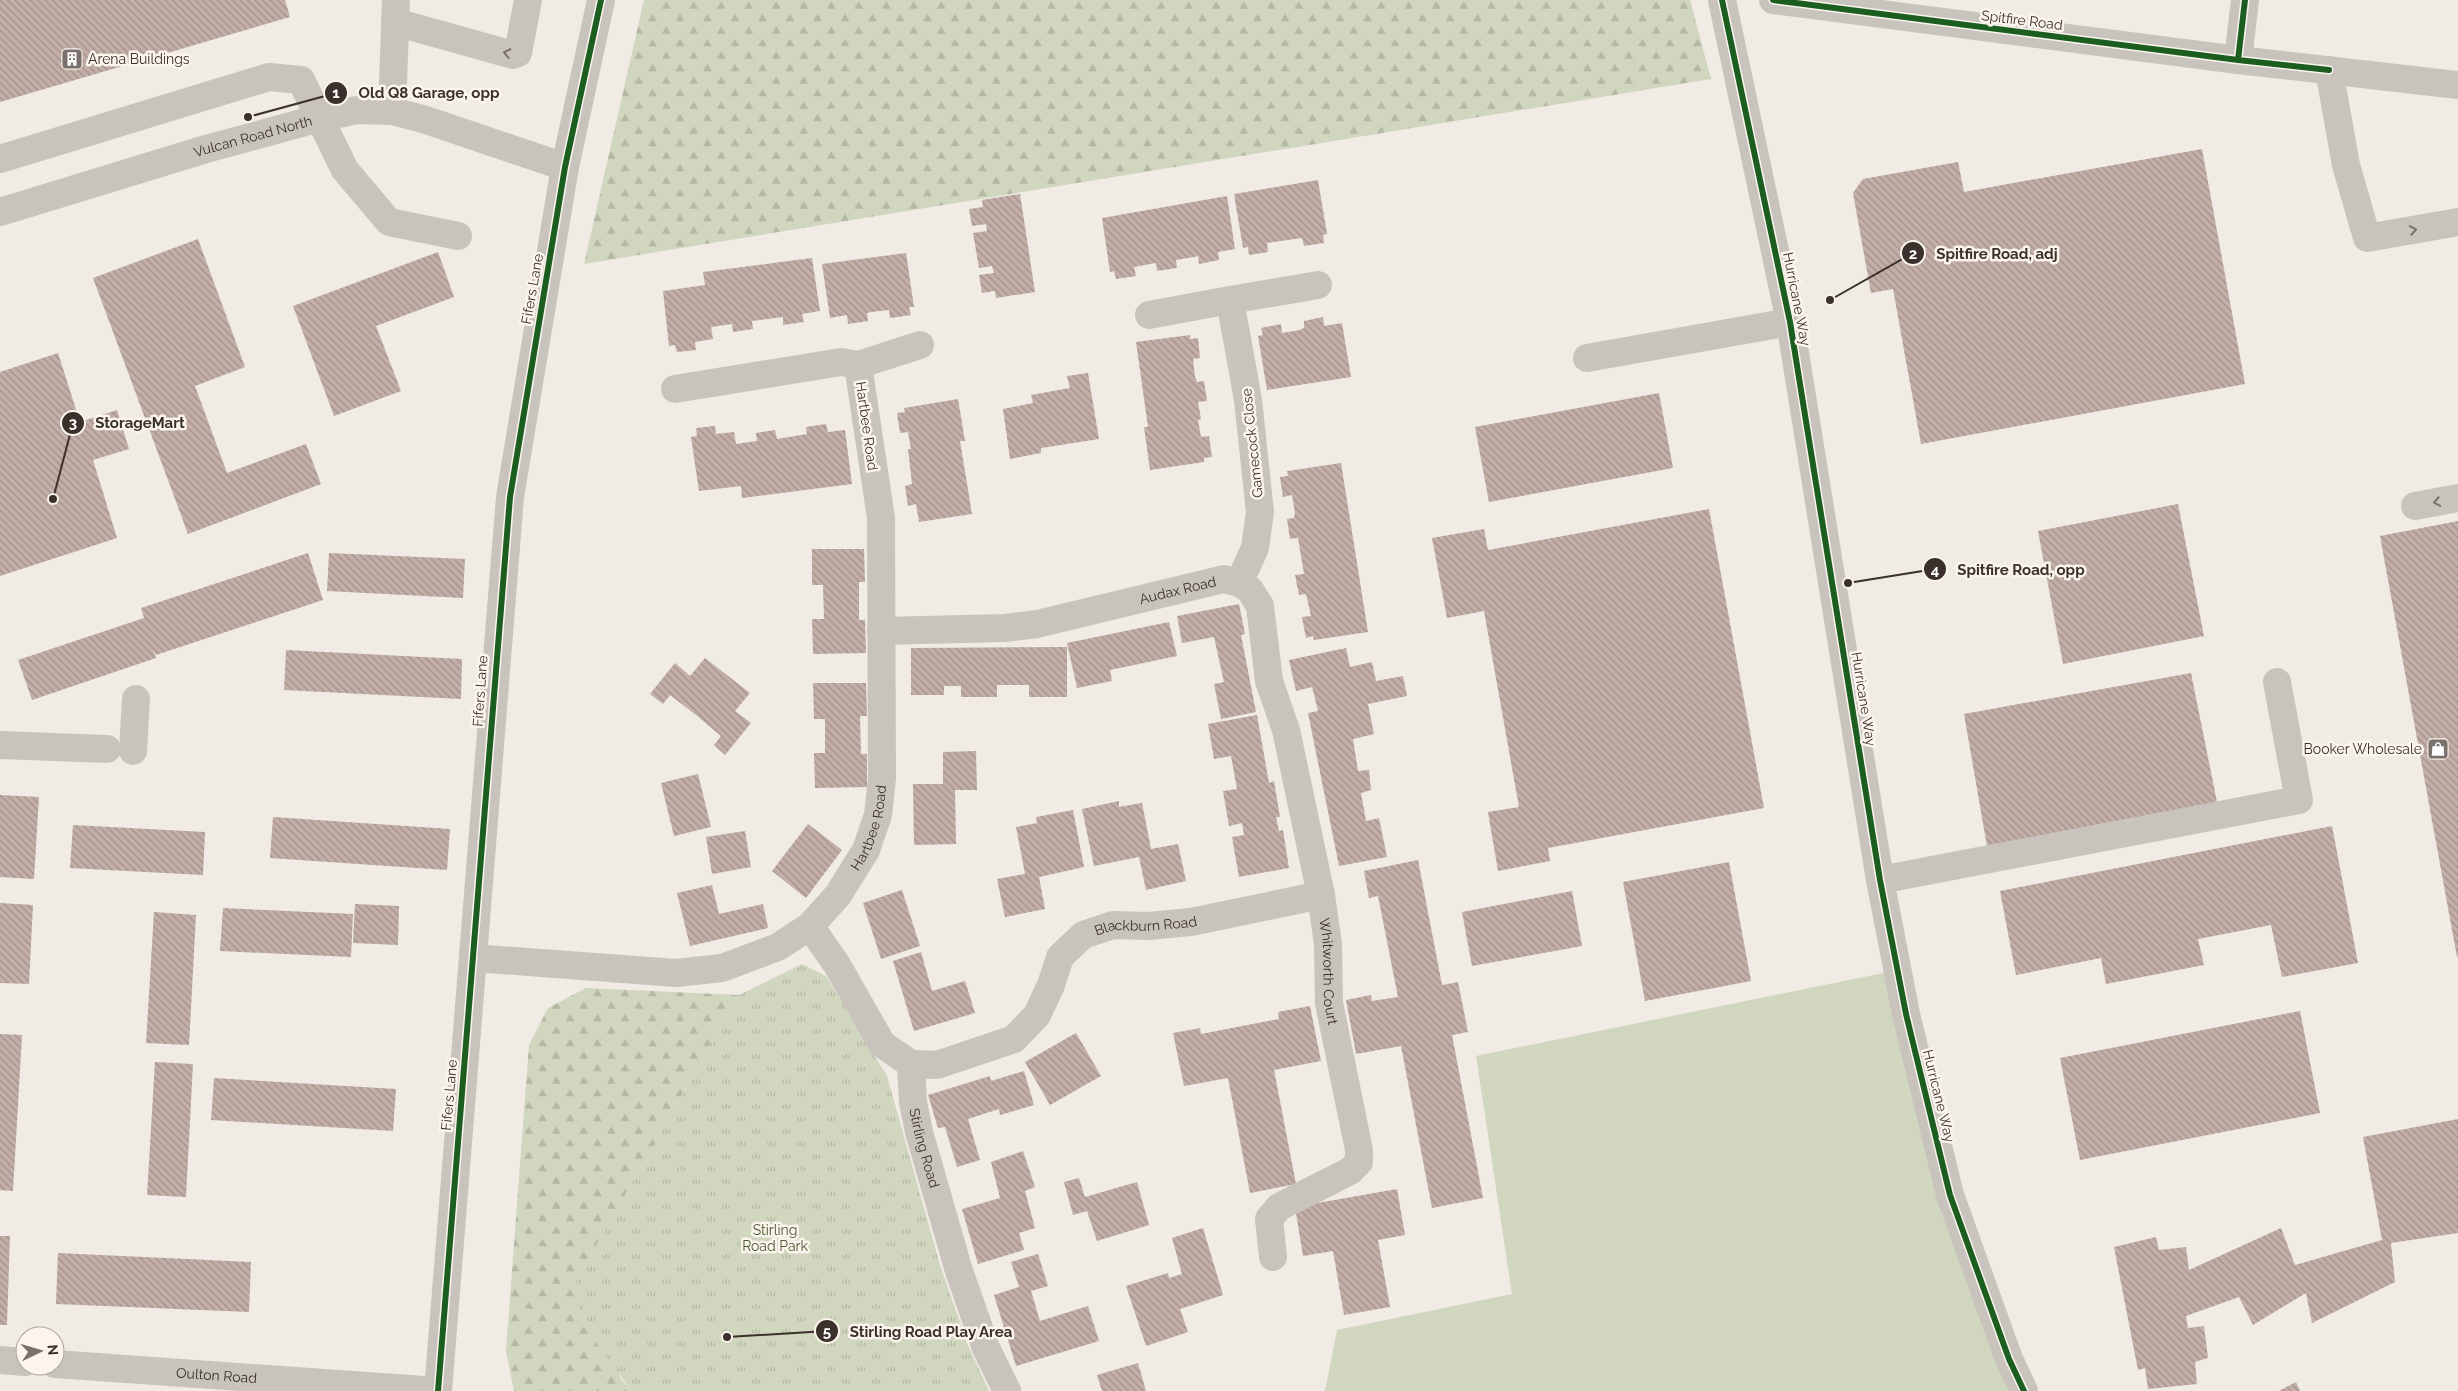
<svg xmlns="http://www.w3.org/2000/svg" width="2458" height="1391" font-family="Raleway,sans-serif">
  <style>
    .green { fill: #d1d6bf }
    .forest { fill: url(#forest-firs) }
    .park { fill: url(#park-tufts) }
    .building { fill: url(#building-back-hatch) }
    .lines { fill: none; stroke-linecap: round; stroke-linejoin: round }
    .minor { stroke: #c9c3be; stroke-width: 28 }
    .cycleway-casing { stroke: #fbf5ee; stroke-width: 9 }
    .cycleway { stroke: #1b5e20; stroke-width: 6 }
    .oneway { stroke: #7b726d }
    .labels { text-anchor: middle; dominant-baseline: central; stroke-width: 5; stroke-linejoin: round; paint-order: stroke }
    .street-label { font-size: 14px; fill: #3b302b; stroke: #fbf5ee }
    .poi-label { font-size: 14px; fill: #3b302b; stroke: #fbf5ee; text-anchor: start }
    .park-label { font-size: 14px; fill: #4a5a2e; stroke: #fbf5ee }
    .leader { fill: none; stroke: #3b302b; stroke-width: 2 }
    .callout-dot { fill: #3b302b; stroke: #fbf5ee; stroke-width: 2 }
    .mark-label { font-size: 15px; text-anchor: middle; font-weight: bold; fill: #fff }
    .callout-label { font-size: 15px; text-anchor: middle; font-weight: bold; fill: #3b302b; stroke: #fbf5ee; stroke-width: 5; stroke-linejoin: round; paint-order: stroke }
  </style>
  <defs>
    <pattern id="forest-firs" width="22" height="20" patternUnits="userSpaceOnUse" patternTransform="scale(1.25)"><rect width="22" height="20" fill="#d1d6bf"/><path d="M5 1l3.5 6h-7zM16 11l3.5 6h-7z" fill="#b4b8a4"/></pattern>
    <pattern id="park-tufts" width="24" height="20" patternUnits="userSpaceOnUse" patternTransform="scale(1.25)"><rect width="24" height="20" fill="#d1d6bf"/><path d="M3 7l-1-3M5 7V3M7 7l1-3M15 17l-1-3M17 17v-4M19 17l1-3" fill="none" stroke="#b4b8a4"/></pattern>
    <pattern id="building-back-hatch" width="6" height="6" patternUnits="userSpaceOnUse" patternTransform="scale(1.25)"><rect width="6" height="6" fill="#c3afa7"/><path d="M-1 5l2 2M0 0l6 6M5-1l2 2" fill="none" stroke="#a08f88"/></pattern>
  </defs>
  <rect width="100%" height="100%" fill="#f0ebe5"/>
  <path class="green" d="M1898 970 1906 1014 2024 1391H1325L1337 1330 1512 1294 1476 1056Z"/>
  <path class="forest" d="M644 0H1690L1711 79 584 264Z
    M586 988 739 995 576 1281 621 1379 632 1391H514L506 1351 529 1045 548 1008Z"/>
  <path class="park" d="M802 964 826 976 887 1076 940 1265 967 1343 989 1391H632L588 1332 576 1281 739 995Z"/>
  <path class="building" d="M0 0H285L290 17 0 102Z
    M2202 149 2245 384 1921 444 1893 289 1871 293 1853 193 1863 179 1958 162 1964 192Z
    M1318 180 1327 234 1323 235 1324 243 1304 246 1302 238 1267 243 1268 252 1249 255 1248 247 1243 248 1234 194Z
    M1020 194 1035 292 996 298 995 291 982 293 979 275 994 273 992 266 979 268 973 233 987 231 986 224 972 226 969 209 983 207 982 200Z
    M1227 196 1235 249 1218 252 1219 260 1199 264 1198 256 1194 257 1176 260 1177 268 1157 271 1156 263 1134 267 1136 276 1116 279 1114 271 1110 272 1102 218Z
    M198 239 245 367 195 386 227 473 306 444 321 484 188 534 93 278Z
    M438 252 454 297 376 326 401 391 334 416 293 306Z
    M906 253 914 307H909L911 315 890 318 889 310 871 312 867 313 868 321 848 324 847 315 830 318 822 264Z
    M812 258 820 311 802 314 804 322 783 325V317L752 321 753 329 733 332 732 324 711 327 713 339 695 342 696 350 677 352 675 345 669 346 663 291 705 285 703 272Z
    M1323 317 1324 326 1342 323 1351 377 1267 390 1258 336 1263 335 1261 328 1281 324 1282 333 1300 330 1304 328V321Z
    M1190 335V339L1198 338 1200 358 1193 359 1195 377 1197 382 1204 381 1207 401 1198 402 1201 419 1198 420 1201 437 1209 436 1212 457 1204 458V462L1150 470 1144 427H1148L1136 342Z
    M58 353 80 422 117 410 129 449 93 460 117 538 0 576V372Z
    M1088 373 1099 439 1041 448V453L1010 459 1003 409 1033 403 1031 395 1070 388 1067 376Z
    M1659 393 1673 468 1489 502 1475 427Z
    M958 399 965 441H960L972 514 919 522 916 504 908 506 905 486 912 484 908 449H911L908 432 900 433 897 413 905 412 904 408Z
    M826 424 828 432 845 430 852 484 742 498 741 486 699 491 691 437 697 436 696 428 715 426 716 434 734 432 736 444 757 441 756 433 775 430 777 439 807 434 806 427Z
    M1341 463 1368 632 1314 640 1313 636 1306 638 1302 617 1311 616 1306 594 1299 595 1295 575 1304 574 1298 538 1290 539 1287 519 1294 518 1295 513 1292 495 1283 497 1280 477 1288 476 1287 471Z
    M2178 504 2204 636 2063 664 2038 531Z
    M1709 509 1764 808 1548 848 1550 861 1498 871 1488 812 1519 807 1484 611 1447 618 1432 538 1484 529 1488 550Z
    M2458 521V956L2457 957 2380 536Z
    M812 549H864L865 582H859V620H865L866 653 813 654 812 619H824L823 585H812Z
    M308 553 323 600 156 655 153 649 156 658 32 700 18 660 144 618 141 608Z
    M329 553 465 559 463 598 327 591Z
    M1239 604 1245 634 1241 635 1256 712 1221 719 1214 684 1224 682 1214 637 1182 643 1177 616Z
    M1169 622 1177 656 1110 670 1112 681 1077 688 1067 643Z
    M1067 647V697H1029V685H997V697H961V686H944V695H911V648Z
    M1346 648 1350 667 1372 662 1376 681 1403 676 1407 696 1368 704 1374 734 1353 739 1358 771 1369 770 1371 790 1361 793 1366 821 1379 818 1387 857 1339 866 1308 713 1318 711 1314 694 1312 687 1296 691 1289 660Z
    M286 650 462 659 461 699 284 690Z
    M705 658 750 693 735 711 751 723 725 755 714 745 721 736 696 715 670 695 663 704 650 694 675 663 690 676Z
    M2191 673 2218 807 1988 852 1964 714Z
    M813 683H866L867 716H860L861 754H867V787L815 788 814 753H825V719H814Z
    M1257 715 1269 783 1274 781 1280 817H1276L1279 831 1283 830 1289 868 1239 877 1232 837 1244 835 1242 823 1229 826 1223 791 1237 789 1231 756 1214 759 1208 724Z
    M976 751 977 790H955L956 844 914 845 913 784H943V752Z
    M698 774 711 827 674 836 661 783Z
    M0 795 39 797 34 879 0 877Z
    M1119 801V807L1142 803 1151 849 1178 844 1186 881 1146 890 1139 857 1094 866 1082 809Z
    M1073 810 1084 867 1039 877 1045 909 1005 917 997 879 1025 874 1016 827 1037 823 1036 817Z
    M273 817 450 829 447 870 270 858Z
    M808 824 842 850 806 898 772 871Z
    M73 825 205 832 203 875 70 868Z
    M2332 826 2358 963 2282 977 2271 925 2198 939 2204 965 2106 984 2101 958 2016 975 2000 891Z
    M745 831 751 867 712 874 706 837Z
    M1418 860 1442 985 1458 982 1468 1032 1452 1035 1483 1198 1432 1208 1401 1046 1356 1054 1346 1000 1371 995 1372 1001 1398 997 1378 896 1369 898 1364 871Z
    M1729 862 1751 981 1645 1001 1623 882Z
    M712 885 719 914 763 904 768 928 690 946 677 893Z
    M902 890 920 946 881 959 863 903Z
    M1572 891 1582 946 1472 966 1462 912Z
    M0 903 33 905 29 984 0 983Z
    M355 904 399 906 398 945 353 943Z
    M223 908 353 914 351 957 220 951Z
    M154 912 196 915 189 1045 146 1043Z
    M921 952 932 991 965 981 975 1013 914 1031 893 961Z
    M1310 1006 1321 1061 1274 1070 1296 1184 1250 1193 1228 1078 1184 1086 1173 1033 1200 1028 1201 1034 1279 1019 1278 1012Z
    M2300 1011 2320 1113 2080 1160 2060 1058Z
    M1076 1033 1101 1076 1050 1105 1025 1062Z
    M0 1034 22 1035 13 1191 0 1190Z
    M155 1062 193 1064 186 1197 147 1195Z
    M1024 1071 1034 1105 1000 1115 999 1109 968 1119 980 1160 957 1167 945 1127 938 1128 928 1095 990 1076 991 1081Z
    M214 1078 396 1089 393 1131 211 1120Z
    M2458 1119V1233L2391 1243 2395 1282 2312 1323 2306 1293 2253 1325 2239 1297 2186 1316 2188 1328 2204 1326 2208 1358 2195 1362 2197 1384 2148 1389 2145 1368 2138 1370 2114 1247 2156 1237 2159 1250 2186 1247 2189 1270 2281 1228 2295 1265 2382 1240 2363 1137Z
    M1023 1151 1035 1187 1025 1191 1035 1228 1019 1233 1024 1250 978 1264 962 1209 1000 1198 991 1162Z
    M1079 1178 1085 1197 1137 1182 1149 1225 1097 1241 1087 1211 1073 1215 1064 1182Z
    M1397 1189 1405 1235 1378 1240 1390 1307 1344 1315 1333 1251 1303 1256 1295 1207Z
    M1203 1228 1223 1295 1180 1309 1188 1332 1146 1346 1126 1286 1168 1273 1169 1278 1182 1274 1172 1238Z
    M0 1236H10L7 1325H0Z
    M58 1253 251 1262 249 1312 56 1304Z
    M1038 1254 1048 1286 1031 1291 1040 1321 1088 1306 1099 1341 1016 1366 994 1295 1019 1287 1011 1262Z
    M1138 1363 1146 1391H1102L1097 1375Z
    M2296 1382 2300 1391H2279Z"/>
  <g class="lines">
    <g class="minor">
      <path d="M1722 0 1790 322 1880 880 1906 1014 1950 1195 2009 1359 2024 1391"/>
      <path d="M1773 0 2238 60"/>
      <path d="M2245 0 2238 60 2458 85"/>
      <path d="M395 22 513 55 518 53 528 0"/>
      <path d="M2329 70 2346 165 2367 238 2458 222"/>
      <path d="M392 111 396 0"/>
      <path d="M0 159 269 77 301 80 345 170 389 222 458 236"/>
      <path id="s1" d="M0 212 206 149 320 118 357 110 392 111 423 119 565 167"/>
      <path d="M1149 315 1230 300"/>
      <path d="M1587 358 1790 322"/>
      <path d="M675 389 841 362 858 365"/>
      <path d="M2415 506 2458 498"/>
      <path d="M1239 583 1255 548 1260 512 1248 400 1230 300 1318 285"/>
      <path id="s2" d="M881 631 1005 628 1037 624 1224 579 1239 583 1250 590 1260 606 1269 681 1286 730 1321 895 1328 944 1329 1003 1359 1150V1162L1350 1171 1279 1207 1269 1219 1273 1257"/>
      <path d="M0 745 107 749"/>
      <path d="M133 751 136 699"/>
      <path d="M1880 880 2299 800 2277 682"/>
      <path id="s3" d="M810 926 837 965 882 1044 911 1064 913 1102 919 1132 959 1271 986 1348 1007 1391"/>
      <path id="s4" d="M473 958 676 973 722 968 778 947 810 926 838 895 866 850 878 815 882 778 881 518 858 365 920 345"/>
      <path id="s5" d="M911 1064 937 1065 1014 1039 1037 1015 1051 985 1060 957 1083 935 1113 925 1148 926 1191 922 1321 895"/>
      <path d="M0 1360 25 1362"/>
      <path id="s6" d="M55 1364 438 1391"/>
      <path d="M438 1391 510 497 565 167 601 0"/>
    </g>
    <g class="cycleway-casing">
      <path id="cycleway" d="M1722 0 1790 322 1880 880 1906 1014 1950 1195 2009 1359 2024 1391
        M1773 0 2238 60
        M2245 0 2238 60 2329 70
        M438 1391 510 497 565 167 601 0"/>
    </g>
    <use href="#cycleway" class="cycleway"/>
  </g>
  <defs><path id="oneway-chevron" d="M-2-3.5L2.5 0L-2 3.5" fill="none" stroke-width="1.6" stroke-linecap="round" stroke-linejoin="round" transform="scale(1.25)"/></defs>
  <g class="oneway">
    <use href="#oneway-chevron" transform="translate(507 53) rotate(-168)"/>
    <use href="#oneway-chevron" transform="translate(2413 230) rotate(-10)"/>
    <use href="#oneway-chevron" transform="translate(2437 502) rotate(169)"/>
  </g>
  <defs>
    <g id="building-square" transform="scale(1.125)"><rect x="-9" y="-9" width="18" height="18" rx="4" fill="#7a716c" stroke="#fbf5ee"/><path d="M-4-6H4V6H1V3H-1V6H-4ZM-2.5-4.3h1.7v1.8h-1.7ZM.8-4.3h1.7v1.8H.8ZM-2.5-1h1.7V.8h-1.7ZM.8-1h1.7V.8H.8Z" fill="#fff"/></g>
    <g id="shop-square" transform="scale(1.125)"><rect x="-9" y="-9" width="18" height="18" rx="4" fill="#7a716c" stroke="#fbf5ee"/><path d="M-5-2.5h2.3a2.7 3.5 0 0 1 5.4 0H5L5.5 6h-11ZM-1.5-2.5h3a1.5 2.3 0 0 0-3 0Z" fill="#fff"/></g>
  </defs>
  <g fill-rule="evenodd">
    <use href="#building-square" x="72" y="59"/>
    <use href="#shop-square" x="2438" y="749"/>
  </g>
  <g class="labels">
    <g class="street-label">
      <text transform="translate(2022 20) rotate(7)">Spitfire Road</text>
      <text stroke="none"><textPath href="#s1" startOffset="264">Vulcan Road North</textPath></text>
      <text transform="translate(532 289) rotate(-80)">Fifers Lane</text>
      <text transform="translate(1797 299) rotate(79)">Hurricane Way</text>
      <text transform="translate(867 426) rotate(82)">Hartbee Road</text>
      <text transform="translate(1252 443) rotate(-96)">Gamecock Close</text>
      <text stroke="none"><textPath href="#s2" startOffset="301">Audax Road</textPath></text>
      <text transform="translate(480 691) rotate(-86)">Fifers Lane</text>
      <text transform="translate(1864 699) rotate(81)">Hurricane Way</text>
      <text stroke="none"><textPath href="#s4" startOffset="465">Hartbee Road</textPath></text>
      <text stroke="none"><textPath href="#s5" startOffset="299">Blackburn Road</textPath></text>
      <text stroke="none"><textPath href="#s2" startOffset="769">Whitworth Court</textPath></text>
      <text transform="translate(449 1095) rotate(-85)">Fifers Lane</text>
      <text transform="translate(1939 1096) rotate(76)">Hurricane Way</text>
      <text stroke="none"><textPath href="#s3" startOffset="259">Stirling Road</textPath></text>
      <text stroke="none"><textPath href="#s6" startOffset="162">Oulton Road</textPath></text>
    </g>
    <g class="poi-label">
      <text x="88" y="59">Arena Buildings</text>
      <text x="2422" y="749" text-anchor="end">Booker Wholesale</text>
    </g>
    <g class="park-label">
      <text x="775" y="1230">Stirling<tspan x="775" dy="16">Road Park</tspan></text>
    </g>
  </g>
  <path class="leader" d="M248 117L336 93M1830 300L1913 253M53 499L73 423M1848 583L1935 569M727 1337L827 1331"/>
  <g class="callout-dot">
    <circle cx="248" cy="117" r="5"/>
    <circle cx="1830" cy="300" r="5"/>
    <circle cx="53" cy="499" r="5"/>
    <circle cx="1848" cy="583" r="5"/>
    <circle cx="727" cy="1337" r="5"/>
    <circle cx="336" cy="93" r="12"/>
    <circle cx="1913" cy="253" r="12"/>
    <circle cx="73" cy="423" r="12"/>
    <circle cx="1935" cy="569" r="12"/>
    <circle cx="827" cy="1331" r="12"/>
  </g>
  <g class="mark-label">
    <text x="336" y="98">1</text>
    <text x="1913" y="259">2</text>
    <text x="73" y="428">3</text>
    <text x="1935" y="575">4</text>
    <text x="827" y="1337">5</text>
  </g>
  <g class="callout-label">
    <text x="429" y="98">Old Q8 Garage, opp</text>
    <text x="1997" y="259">Spitfire Road, adj</text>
    <text x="140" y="428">StorageMart</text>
    <text x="2021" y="575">Spitfire Road, opp</text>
    <text x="931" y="1337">Stirling Road Play Area</text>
  </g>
  <g transform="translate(40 1351) rotate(85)"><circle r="24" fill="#fbf5ee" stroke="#aea6a0"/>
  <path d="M0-4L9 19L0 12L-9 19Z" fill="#7a716c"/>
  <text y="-8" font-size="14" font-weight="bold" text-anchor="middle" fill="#3b302b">N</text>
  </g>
</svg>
